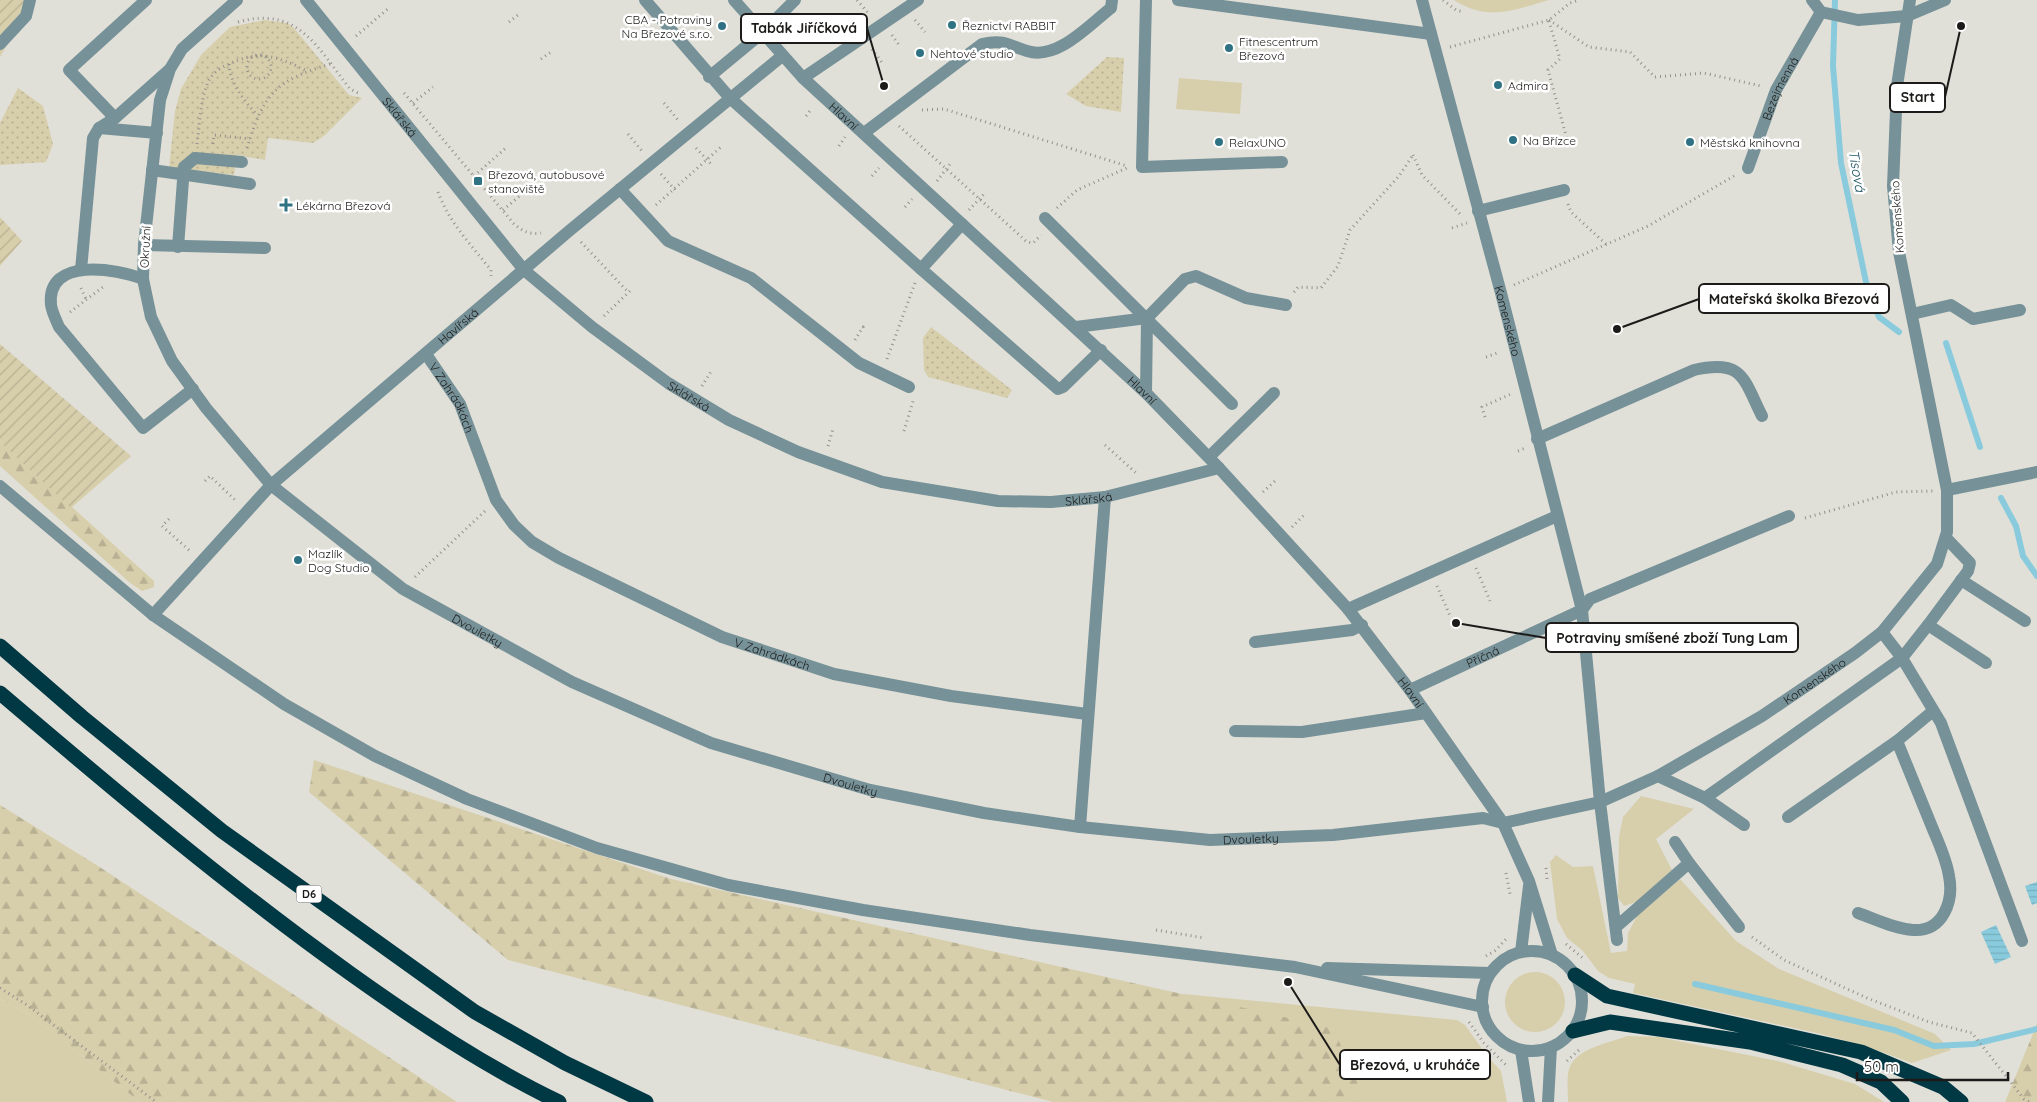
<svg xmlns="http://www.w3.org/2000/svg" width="2037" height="1102" font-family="Quicksand,sans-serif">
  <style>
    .grass { fill: #d7ceab }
    .forest { fill: url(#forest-firs) }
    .park { fill: url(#park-dots) }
    .garden { fill: url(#garden-furrows) }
    .water { fill: url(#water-rules) }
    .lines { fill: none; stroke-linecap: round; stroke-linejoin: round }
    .stream { stroke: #89cbdd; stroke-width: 6 }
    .path { stroke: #92918b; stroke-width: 3; stroke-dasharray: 1 4; stroke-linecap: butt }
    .minor { stroke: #769198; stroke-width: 12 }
    .highway { stroke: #003844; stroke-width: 15 }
    .poi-dot { fill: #2f7283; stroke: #fff; stroke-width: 2 }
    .labels { text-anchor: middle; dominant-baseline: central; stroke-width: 5; stroke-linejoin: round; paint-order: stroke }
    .shield { fill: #fff; stroke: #605f5e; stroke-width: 1 }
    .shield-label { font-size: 11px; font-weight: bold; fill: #1c1b19 }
    .poi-label { font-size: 12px; fill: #1c1b19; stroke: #fff; text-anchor: start }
    .street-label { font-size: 12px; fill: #1c1b19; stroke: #fff }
    .water-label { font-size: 14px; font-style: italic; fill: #164e5c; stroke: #fff }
    .leader { fill: none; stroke: #1c1b19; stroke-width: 2 }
    .callout-dot { fill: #1c1b19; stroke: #fff; stroke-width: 2 }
    .callout { fill: #fff; stroke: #1c1b19; stroke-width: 2 }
    .callout-label { font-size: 14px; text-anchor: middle; font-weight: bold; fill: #1c1b19 }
  </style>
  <defs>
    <pattern id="forest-firs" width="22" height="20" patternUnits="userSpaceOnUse" patternTransform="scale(1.25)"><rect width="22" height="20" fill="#d7ceab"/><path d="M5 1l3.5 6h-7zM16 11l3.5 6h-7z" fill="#b8b093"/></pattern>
    <pattern id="park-dots" width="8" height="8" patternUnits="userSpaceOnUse" patternTransform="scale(1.25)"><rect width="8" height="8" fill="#d7ceab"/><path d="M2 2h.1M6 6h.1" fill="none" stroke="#b8b093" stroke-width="1.8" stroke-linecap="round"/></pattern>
    <pattern id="garden-furrows" width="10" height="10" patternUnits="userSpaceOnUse" patternTransform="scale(1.25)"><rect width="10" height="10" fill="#d7ceab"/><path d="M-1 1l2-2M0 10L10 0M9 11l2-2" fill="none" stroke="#b8b093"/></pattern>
    <pattern id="water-rules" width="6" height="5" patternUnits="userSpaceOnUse" patternTransform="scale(1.25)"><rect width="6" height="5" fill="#89cbdd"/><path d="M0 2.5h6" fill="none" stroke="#76aebd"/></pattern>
  </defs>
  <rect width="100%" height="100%" fill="#e1e0d8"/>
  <path class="grass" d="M1454 0H1549C1514 10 1488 22 1454 0Z
    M1179 78 1242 83 1240 114 1176 109Z
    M1641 796 1694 809 1656 839 1672 870 1636 902 1624 906 1618 898 1619 837 1623 817Z
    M1556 855 1573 867 1593 866 1611 953 1627 951 1628 933 1637 916 1680 879 1736 941 1779 969 1935 1034 1951 1050 1912 1063 1865 1046 1817 1033 1633 993 1635 984 1609 978 1598 971 1583 951 1567 938 1557 919 1550 862Z
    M1505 1002a30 30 0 1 1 60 0a30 30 0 1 1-60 0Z
    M1184 994 1457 1020 1465 1025 1488 1057 1501 1071 1507 1102H1274Z
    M0 999 30 1015 140 1102H0Z
    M1627 1036 1658 1037 1782 1062 1855 1084 1884 1102H1568C1568 1093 1567 1083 1568 1074 1571 1048 1608 1044 1627 1036Z"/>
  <path class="forest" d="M0 442 154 581V587L142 591 129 582 0 466Z
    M314 760 671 879 1333 1028 1366 1102H1053L508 960 309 792Z
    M0 805 98 866 457 1102H140L30 1015 0 999Z
    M2037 1024V1102H2005Z"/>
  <path class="park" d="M265 20 287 23 294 28 349 95 362 98 324 136 313 143 268 138 265 160 237 155 234 175 169 168 175 111 181 89 201 55 230 27Z
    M1107 57 1124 58 1121 112 1086 106 1066 94Z
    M18 88 43 106 53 144 46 162 0 165V123Z
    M931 327 1012 390 1007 398 928 377 924 370 923 338Z"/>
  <path class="garden" d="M0 0H33L0 57Z
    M0 217 22 241 0 266Z
    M0 344 131 456 71 508 0 442Z"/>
  <path class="water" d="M2037 882V903L2032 905 2025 886Z
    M1996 925 2011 957 1995 964 1981 932Z"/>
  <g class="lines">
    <path class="stream" d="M1835 0 1833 66 1841 163 1866 282 1879 317 1899 332
      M1946 343 1980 447
      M2001 498 2016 526 2023 556 2037 576
      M1695 984 1894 1030 1934 1046 1974 1044 2037 1029"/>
    <path class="path" d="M857 0 869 14
      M1443 0 1456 10 1463 12
      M915 20 925 32
      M1549 20 1589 47 1630 52 1655 77 1704 73 1761 86
      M1549 21 1560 59 1548 70 1567 139
      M238 22C298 5 318 48 350 89L360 94
      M509 22 519 14
      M892 35 899 45
      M356 36 390 7
      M1450 47 1549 20 1570 3 1579 0
      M872 49 883 64
      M247 67a12 12 0 1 1 24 0a12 12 0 1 1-24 0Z
      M541 59 551 52
      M229 64C230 84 244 100 257 115
      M404 93 514 224C522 231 530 235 541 233
      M413 103 433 87
      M664 103 678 120
      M922 110 944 109 1127 166
      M806 116 812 108
      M899 126 1027 242 1033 243 1041 235
      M628 134 642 151
      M197 144C200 123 200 99 209 80 213 73 220 68 227 65 259 49 276 56 307 71
      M213 144 214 135 250 139
      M839 146 845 137
      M247 148C264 93 275 81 330 64
      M696 148 711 164
      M1413 155 1422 175 1462 216
      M661 174 677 192
      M474 176 507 147
      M872 176 879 168
      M937 181 950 164
      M438 192C449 222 471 245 491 270V276
      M1568 204 1571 212 1607 245
      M656 205 721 147
      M905 207 912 199
      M1057 208 1077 190 1127 168
      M503 210 536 182
      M969 210 984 194
      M1452 228 1467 223
      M581 242 628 292
      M1514 285 1648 226 1734 176
      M81 288 86 299
      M1294 292 1298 287 1321 288 1338 266 1350 230 1399 176 1413 155
      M70 312 103 287
      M604 316 632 289
      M855 340 863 327 860 326
      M1486 357 1500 352
      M887 359 915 283
      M702 386 712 370
      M1485 417 1482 407 1511 394
      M904 431 913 401
      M1105 445 1136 473
      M828 446 833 429
      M1518 451 1525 448
      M205 481 210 476 235 500
      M1263 492 1275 481
      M1805 518 1896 492 1933 491
      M169 519 162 526 190 551
      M1292 527 1305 514
      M1476 568 1490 601
      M415 577 485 511
      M1437 586 1451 618
      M1546 868 1547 879
      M1506 873 1510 894
      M1156 930 1205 938
      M1752 937 1784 960 1867 998 1929 1022 1972 1033 2024 1099 2030 1102
      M1566 944 1584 959
      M1486 956 1496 950 1506 939
      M0 988 27 1005 156 1102
      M1469 1022 1484 1043 1507 1066
      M1567 1061 1581 1048"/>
    <g class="minor">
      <path id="s1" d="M237 0 182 49 170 69 160 100 144 245 143 279 151 317 172 361 206 408 271 485 403 589 572 682 711 743 870 790 984 813 1080 827 1210 840 1333 835 1483 818 1503 823 1600 802 1658 776 1762 716 1855 653 1882 632 1937 564 1947 532V490L1899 252 1893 186 1897 86 1910 0"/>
      <path id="s2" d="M306 0 524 270 592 327 668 383 729 420 798 452 882 482 998 501 1051 502 1105 497 1219 468"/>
      <path d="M645 0 730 98 921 269 962 224"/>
      <path id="s3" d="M734 0 803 78 1146 393 1219 468 1348 609 1410 690 1503 823 1529 881 1552 955"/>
      <path d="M1146 0 1142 167 1282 162"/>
      <path d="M1178 0 1431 34"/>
      <path id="s4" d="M1422 0 1501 293 1582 610 1600 802 1617 940"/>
      <path d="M1812 0 1821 12 1858 20 1907 16 1945 0"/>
      <path d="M0 44 26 16 30 0"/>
      <path d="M709 77 762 33 795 0"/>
      <path d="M803 78 918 0"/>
      <path d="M115 118 69 70 146 0"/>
      <path d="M99 128 157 133"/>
      <path d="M864 133 982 44C1003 39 1008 45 1027 51 1057 61 1089 25 1111 8L1112 0"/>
      <path id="s5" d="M1748 168 1776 90 1821 12"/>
      <path d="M152 170 250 184"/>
      <path d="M620 189 668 241 751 278 859 363 909 387"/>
      <path d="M1478 211 1564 190"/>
      <path d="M1045 218 1232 404"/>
      <path d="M144 245 265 248"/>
      <path d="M178 247 184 167 195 158 242 162"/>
      <path d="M921 269 1058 389 1063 387 1101 350"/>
      <path d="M81 270 93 138 99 128 115 118 169 70"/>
      <path d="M143 279C117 269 46 256 51 305 52 312 56 320 59 327L143 428 193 389"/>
      <path d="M1912 314 1951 305 1973 319 2020 310"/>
      <path d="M1076 327 1147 318 1185 279 1196 276 1246 298 1286 305"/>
      <path id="s6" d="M426 354 460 404 496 500 514 525 532 542 559 558 722 637 834 674 951 696 1087 714"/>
      <path d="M1146 393 1147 318"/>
      <path d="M1537 439 1694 370C1743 359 1743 378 1762 416"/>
      <path d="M1209 457 1274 393"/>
      <path d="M0 486 153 615 284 704 375 756 467 799 597 848 728 885 863 910 1030 935 1295 967 1483 1007"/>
      <path d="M1947 490 2037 472"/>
      <path d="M1946 538 1970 563 1968 571 1928 625 1986 663"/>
      <path d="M1961 580 2025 621"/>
      <path d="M1348 609 1557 516"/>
      <path id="s7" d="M153 615 271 485 569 231 782 56"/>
      <path d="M1882 632 1902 658 1928 625"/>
      <path d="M1255 642 1352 630 1362 625"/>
      <path id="s8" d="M1410 690 1582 610 1590 599 1789 516"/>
      <path d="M1235 731 1302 732 1426 713"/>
      <path d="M1658 776 1705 798 1902 658 1941 723 2022 941"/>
      <path d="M1705 798 1744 825"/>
      <path d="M1788 817 1897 741 1933 711"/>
      <path d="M1080 827 1105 497"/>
      <path d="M1675 842 1689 863 1739 927"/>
      <path d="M1858 913C1875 919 1895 929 1913 930 1943 932 1954 901 1949 876 1946 857 1937 840 1930 822 1919 795 1908 768 1897 741"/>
      <path d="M1616 927 1689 863"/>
      <circle cx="1532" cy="1001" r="50"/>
      <path d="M1521 952 1529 886"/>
      <path d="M1327 968 1490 973"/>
      <path d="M1521 1050 1529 1102"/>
      <path d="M1548 1102 1551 1047"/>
    </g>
    <path class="highway" d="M0 646 82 717 222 831 475 1012 565 1063 646 1102
      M0 693C114 790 229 887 351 974 417 1021 486 1067 559 1102
      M1575 975 1607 996 1861 1052 1943 1087 1961 1102
      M1573 1031 1610 1022 1750 1042 1842 1065 1881 1082 1902 1102"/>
  </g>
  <g class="poi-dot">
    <circle cx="952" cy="25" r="5"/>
    <circle cx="722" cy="26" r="5"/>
    <circle cx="1229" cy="48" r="5"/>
    <circle cx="920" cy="53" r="5"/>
    <circle cx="1498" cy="85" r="5"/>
    <circle cx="1513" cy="140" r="5"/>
    <circle cx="1219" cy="142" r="5"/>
    <circle cx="1690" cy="142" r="5"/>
    <rect x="473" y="176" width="10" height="10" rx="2.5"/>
    <path d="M283.5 197.5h5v5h5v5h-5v5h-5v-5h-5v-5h5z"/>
    <circle cx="298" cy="560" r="5"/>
  </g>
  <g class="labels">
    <rect class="shield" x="296.5" y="885.5" width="25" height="17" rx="4"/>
    <g class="shield-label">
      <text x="309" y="894">D6</text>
    </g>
    <g class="poi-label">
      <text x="712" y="19" text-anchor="end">CBA - Potraviny<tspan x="712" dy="14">Na Březové s.r.o.</tspan></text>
      <text x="962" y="25">Řeznictví RABBIT</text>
      <text x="1239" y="41">Fitnescentrum<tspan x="1239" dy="14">Březová</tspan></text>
      <text x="930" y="53">Nehtové studio</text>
      <text x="1508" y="85">Admira</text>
      <text x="1523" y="140">Na Břízce</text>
      <text x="1229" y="142">RelaxUNO</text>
      <text x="1700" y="142">Městská knihovna</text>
      <text x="488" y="174">Březová, autobusové<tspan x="488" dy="14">stanoviště</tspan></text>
      <text x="296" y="205">Lékárna Březová</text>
      <text x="308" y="553">Mazlík<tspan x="308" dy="14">Dog Studio</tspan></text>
    </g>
    <g class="street-label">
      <text stroke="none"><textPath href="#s5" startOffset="86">Bezejmenná</textPath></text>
      <text stroke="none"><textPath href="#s3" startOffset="160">Hlavní</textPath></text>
      <text stroke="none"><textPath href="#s2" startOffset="150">Sklářská</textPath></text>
      <text transform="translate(1897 217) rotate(-94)">Komenského</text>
      <text transform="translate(145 247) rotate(-87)">Okružní</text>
      <text stroke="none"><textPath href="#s4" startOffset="332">Komenského</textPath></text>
      <text stroke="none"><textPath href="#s7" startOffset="421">Havířská</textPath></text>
      <text stroke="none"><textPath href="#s3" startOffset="565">Hlavní</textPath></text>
      <text stroke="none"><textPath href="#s2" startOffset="555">Sklářská</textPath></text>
      <text stroke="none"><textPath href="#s6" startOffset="51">V Zahrádkách</textPath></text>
      <text stroke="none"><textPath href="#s2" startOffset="975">Sklářská</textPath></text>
      <text stroke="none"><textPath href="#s1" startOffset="809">Dvouletky</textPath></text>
      <text stroke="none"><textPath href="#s6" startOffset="484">V Zahrádkách</textPath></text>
      <text stroke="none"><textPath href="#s8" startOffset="80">Příčná</textPath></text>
      <text stroke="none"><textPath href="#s1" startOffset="2219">Komenského</textPath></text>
      <text stroke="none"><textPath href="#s3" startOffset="970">Hlavní</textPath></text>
      <text stroke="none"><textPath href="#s1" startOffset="1214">Dvouletky</textPath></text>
      <text stroke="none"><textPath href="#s1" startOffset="1619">Dvouletky</textPath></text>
    </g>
    <g class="water-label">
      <text transform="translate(1857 171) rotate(80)">Tisová</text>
    </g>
  </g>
  <path class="leader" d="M884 86L867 28M1961 26L1945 97M1617 329L1699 299M1456 623L1546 638M1288 982L1340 1065"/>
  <g class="callout-dot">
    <circle cx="884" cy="86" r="5"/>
    <circle cx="1961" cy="26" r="5"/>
    <circle cx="1617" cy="329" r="5"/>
    <circle cx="1456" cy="623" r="5"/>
    <circle cx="1288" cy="982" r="5"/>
  </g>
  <g class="callout">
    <rect x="741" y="14" width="126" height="29" rx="5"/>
    <rect x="1890" y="83" width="55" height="29" rx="5"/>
    <rect x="1699" y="284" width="190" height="29" rx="5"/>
    <rect x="1546" y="623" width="252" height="29" rx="5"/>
    <rect x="1340" y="1050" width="150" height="29" rx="5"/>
  </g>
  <g class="callout-label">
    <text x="804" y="33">Tabák Jiříčková</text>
    <text x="1918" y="102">Start</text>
    <text x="1794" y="304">Mateřská školka Březová</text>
    <text x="1672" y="643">Potraviny smíšené zboží Tung Lam</text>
    <text x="1415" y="1070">Březová, u kruháče</text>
  </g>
  <path d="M1857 1072v8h151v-8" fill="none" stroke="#1c1b19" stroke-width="2.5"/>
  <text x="1864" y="1072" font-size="15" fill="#1c1b19" stroke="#ffffff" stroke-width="4" paint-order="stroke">50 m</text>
</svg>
